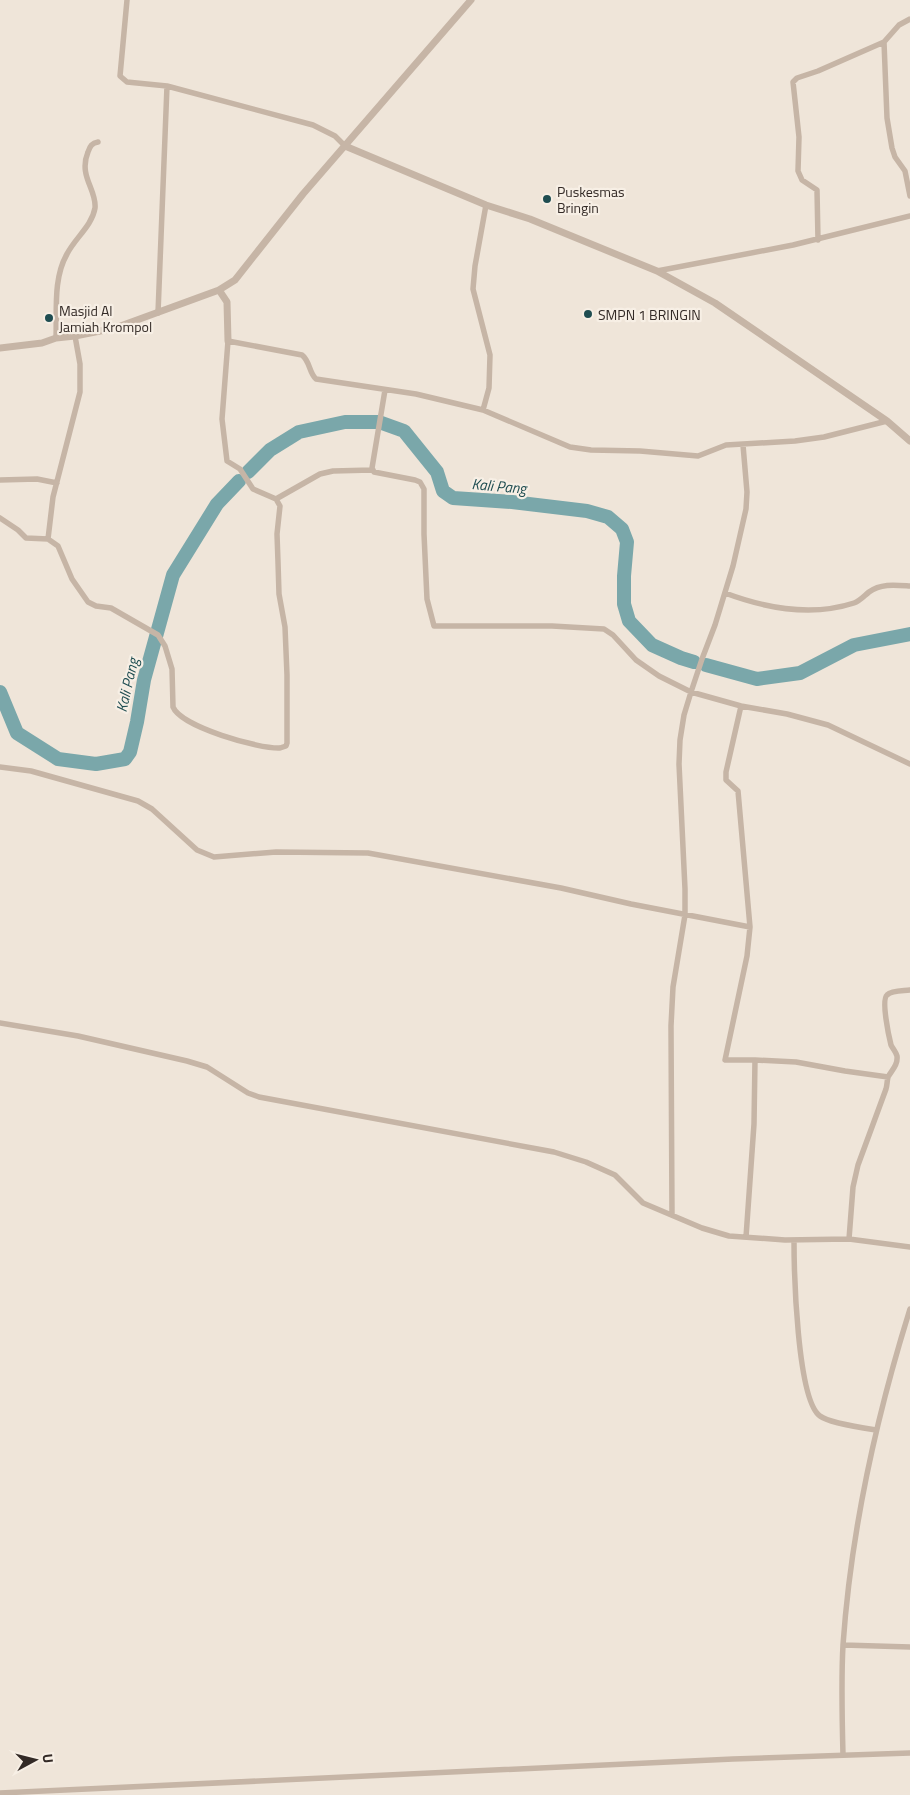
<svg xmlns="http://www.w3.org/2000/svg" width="910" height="1795" font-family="'Titillium Web',sans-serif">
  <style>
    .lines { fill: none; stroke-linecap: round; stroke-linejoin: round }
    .river { stroke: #7aa7aa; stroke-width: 14 }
    .minor { stroke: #c6b5a6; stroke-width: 5.5 }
    .tertiary { stroke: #c6b5a6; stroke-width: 7 }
    .poi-dot { fill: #1f4d51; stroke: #f7efe5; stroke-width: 2 }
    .labels { text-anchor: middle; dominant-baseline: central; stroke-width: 4.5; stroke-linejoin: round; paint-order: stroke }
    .poi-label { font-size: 14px; fill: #332a26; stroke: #f7efe5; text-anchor: start }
    .water-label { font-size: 15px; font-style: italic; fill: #1f4d51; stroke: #f7efe5 }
  </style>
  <rect width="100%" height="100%" fill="#efe5d9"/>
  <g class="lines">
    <path class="river" d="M248 472 270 450 299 432 345 422H379L404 431 437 472 443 491 453 498 512 502 587 511 608 517 622 529 627 542 624 576V604L629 621 652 645 681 658 694 662
      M706 665 757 679 800 673 854 645 910 634
      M0 692 17 733 58 759 96 764 125 759 130 752 137 722 144 680 173 575 217 504 239 481"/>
    <path class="minor" d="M127 0 120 76 127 82 167 86
      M884 42 887 118 892 148 895 157 905 171 910 196
      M818 240 817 190 802 180 798 171 799 137 793 82 797 78 818 71 884 42 899 25 910 19
      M657 271 793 245 910 216
      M158 313 167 86 313 125 335 136 345 146
      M56 338C57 311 53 278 67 254 75 238 92 226 95 208 97 190 78 176 88 152 90 146 92 143 98 142
      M385 390 372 468 374 472 415 480 420 482 424 489V534L427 599 434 626H552L604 629 613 635 636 660 659 676 691 692 741 706 787 714 828 725 910 764
      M483 410 489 388 490 355 473 289 475 266 486 205
      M0 480 37 479 57 483
      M276 499 320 474 333 471 372 470
      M0 518 18 530 26 538 48 539 58 546 72 579 88 602 96 606 111 608 158 635 165 646 172 669 173 707C181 727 259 749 280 748L286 746 287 743V675L285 627 279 594 278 562 277 534 280 506 276 499 253 489 240 469 227 461 222 419 228 341 302 355C310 361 309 373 316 379L416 394 483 410 570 447 591 450 640 451 698 456 726 445 795 441 824 437 887 421
      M48 539 53 497 80 392V364L75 336
      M725 593C765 608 811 617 854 603 860 601 864 596 869 592 881 583 896 585 910 586
      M741 706 726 772V780L738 791 750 927 747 956 725 1060H755
      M0 767 31 771 138 801 152 809 197 850 214 857 276 852 368 853 561 888 631 904 750 927
      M0 1023 78 1036 187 1061 207 1067 248 1093 259 1097 554 1152 586 1162 615 1175 643 1203 702 1228 729 1236 785 1240 849 1239 910 1247
      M672 1215 671 1026 673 987 685 915V889L679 764 680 740 684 715 691 692 702 659 715 625 733 566 746 509 747 492 743 445
      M746 1237 754 1124 755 1060 796 1062 845 1071 888 1077
      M849 1239 853 1187 858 1165 886 1089C887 1086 887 1081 888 1077 892 1070 898 1065 897 1056 896 1052 893 1049 891 1045 889 1037 881 1000 887 995 892 990 904 991 910 990
      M794 1240C794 1270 797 1400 820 1416 829 1423 863 1428 876 1430
      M843 1645 910 1647
      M843 1755C842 1718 841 1681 843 1645 851 1530 876 1418 910 1309
      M0 1793 733 1759 910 1753"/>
    <path class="tertiary" d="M345 146 486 205 530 219 657 271 715 303 887 421 910 441
      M219 290 227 302 228 341
      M0 348 42 343 56 338 75 336 115 328 219 290 235 280 303 194 471 0"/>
  </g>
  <g class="poi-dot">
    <circle cx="547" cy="199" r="5"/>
    <circle cx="588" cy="314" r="5"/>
    <circle cx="49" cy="318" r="5"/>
  </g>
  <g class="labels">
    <g class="poi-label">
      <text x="557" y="191">Puskesmas<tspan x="557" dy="16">Bringin</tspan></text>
      <text x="59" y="310">Masjid Al<tspan x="59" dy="16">Jamiah Krompol</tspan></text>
      <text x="598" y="314">SMPN 1 BRINGIN</text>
    </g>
    <g class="water-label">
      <text transform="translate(499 486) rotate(5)">Kali Pang</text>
      <text transform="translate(127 685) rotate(-77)">Kali Pang</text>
    </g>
  </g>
  <g transform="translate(35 1760) rotate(83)" stroke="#f7efe5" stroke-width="4" paint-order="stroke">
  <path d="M0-4L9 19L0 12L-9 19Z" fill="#332a26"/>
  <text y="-8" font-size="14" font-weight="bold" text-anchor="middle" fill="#332a26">U</text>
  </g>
</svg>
